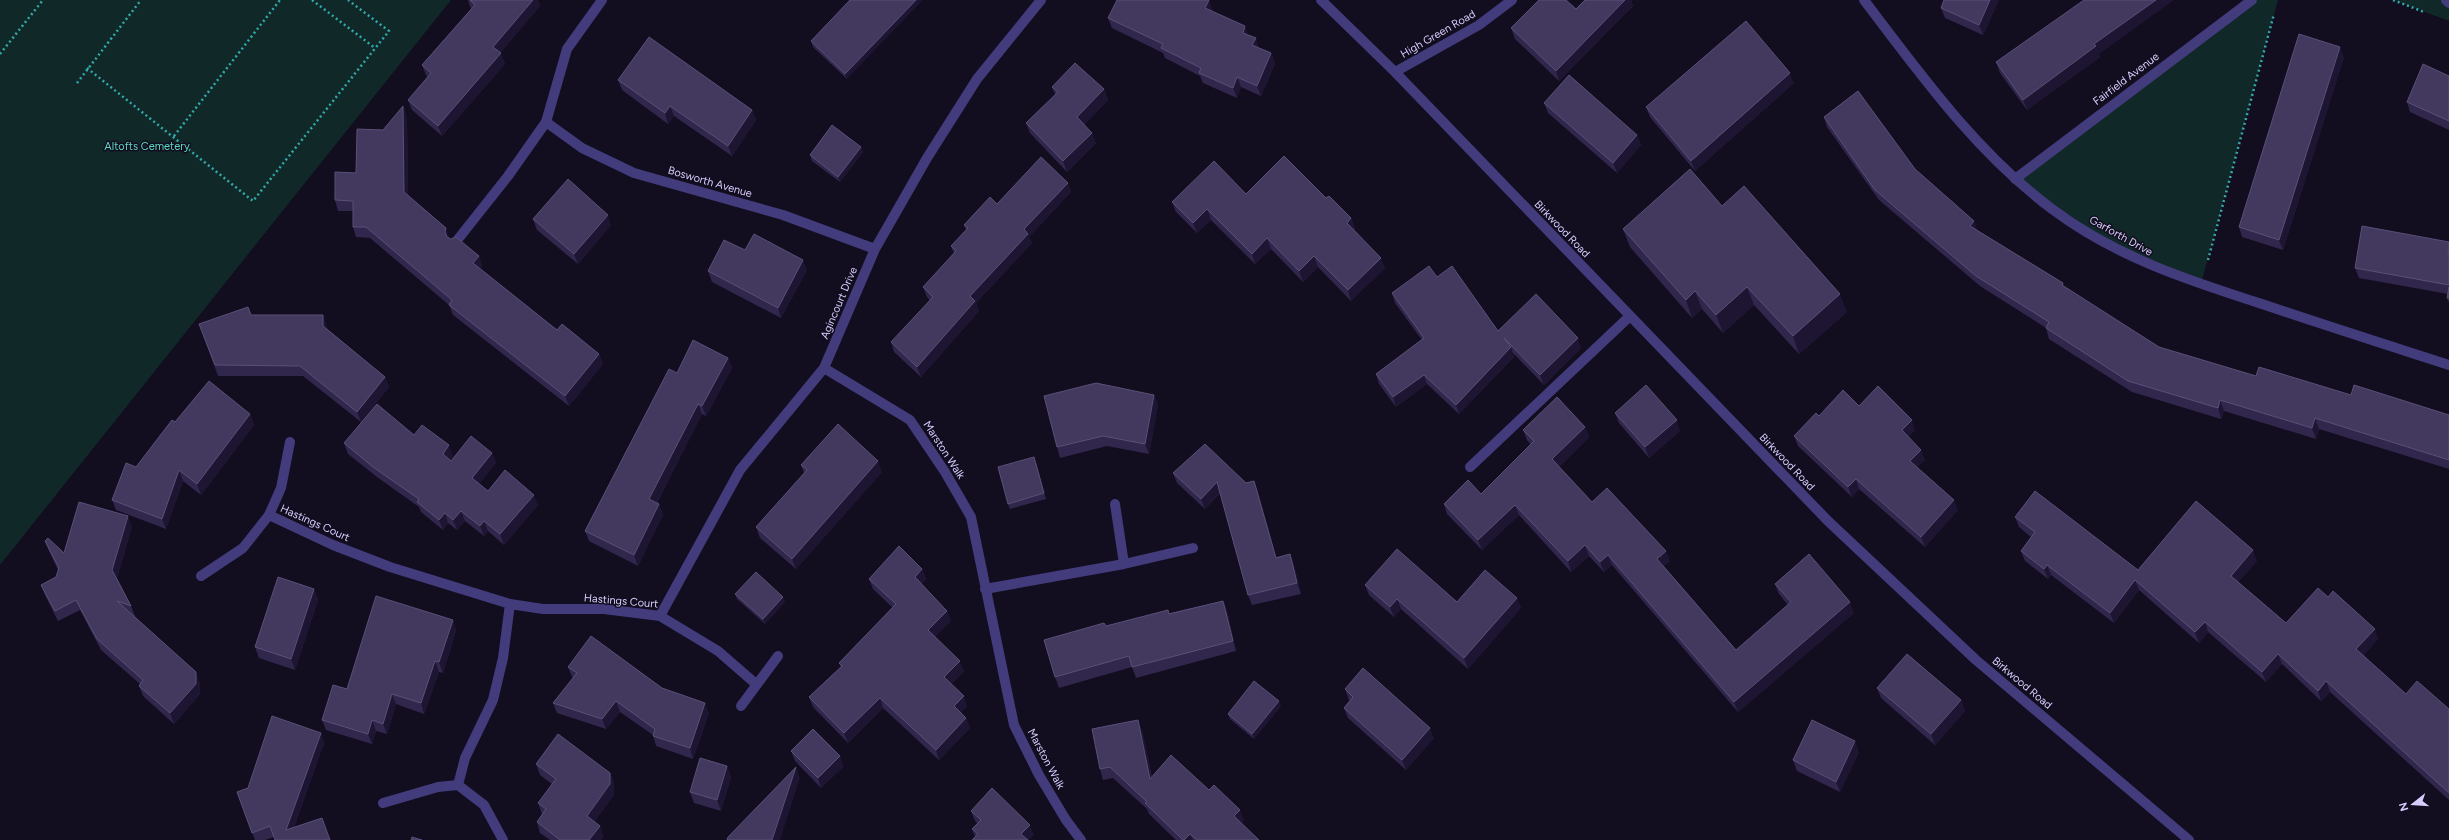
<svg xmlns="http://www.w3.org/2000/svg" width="2449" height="840" font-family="Figtree,sans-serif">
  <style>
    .green { fill: #112829 }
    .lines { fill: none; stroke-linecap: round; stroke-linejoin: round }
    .path { stroke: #33a9ab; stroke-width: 2.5; stroke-dasharray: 2 3; stroke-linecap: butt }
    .minor { stroke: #423b7c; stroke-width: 10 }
    .wall { fill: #31274c }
    .shaded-wall { fill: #1d1532 }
    .building { fill: #43395f; stroke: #5a5078 }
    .labels { text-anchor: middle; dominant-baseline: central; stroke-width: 3; stroke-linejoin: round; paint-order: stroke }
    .street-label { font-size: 11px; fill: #d7cefd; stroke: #120d1f }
    .park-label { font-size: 11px; fill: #5ed9c3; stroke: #120d1f }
  </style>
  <rect width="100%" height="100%" fill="#120d1f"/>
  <path class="green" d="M0 0H451L0 565Z
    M2252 0H2278L2201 284 2136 260 2015 179Z
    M2393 0H2446L2449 3V21Z"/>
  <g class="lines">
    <path class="path" d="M312 0 375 48
      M2393 0 2424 12
      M0 54 43 0
      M87 68 253 201 389 31 348 0
      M77 83 141 0
      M174 136 280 0
      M2208 260 2274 14"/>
    <path class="minor" d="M1321 0 1395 72 1828 521 1976 660 2189 840
      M1864 0C1921 75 1976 152 2052 209 2116 257 2187 280 2262 304 2324 325 2387 345 2449 365
      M2446 0 2449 3
      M1395 72 1479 25 1512 0
      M546 122 582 148 634 173 783 215 875 249
      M2015 179 2252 0
      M455 243 508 176 546 122 567 49 602 0
      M824 368 910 420 945 472 971 517 1014 725 1039 775 1066 820 1081 840
      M1470 467 1630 316
      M1115 504 1124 564
      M269 515 333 545 390 567 510 604 543 609H604L660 616 718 651 756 684
      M201 576 243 548 269 515 281 488 290 442
      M985 589 1124 564 1193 548
      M660 616 740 470 824 368 875 249 927 158 977 79 1041 0
      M741 706 778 656
      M458 785 465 758 493 700 503 658 510 604
      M383 803 438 787 458 785 484 805 503 840"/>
  </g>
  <path class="wall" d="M468 0H538L540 6 500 53 505 64 442 136 412 110 408 100 428 77 426 75 422 65 471 9Z
    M850 0 847 79 813 47 811 41Z
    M1585 0H1631L1633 6 1559 81 1515 39 1511 28 1576 9Z
    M1999 0 1983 35 1945 18 1941 8Z
    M1213 11H1212L1259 48 1271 53 1275 64 1261 96 1241 87 1237 98 1203 83 1200 76 1165 58 1163 53 1112 28 1108 18Z
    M2099 54 2100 57 2027 110 2000 73 1996 62Z
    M2344 57 2283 250 2242 237 2239 227Z
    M2449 76V130L2410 112 2407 102Z
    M618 80 752 110 756 120 732 156 674 116 668 124 622 90Z
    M1794 83 1695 171 1650 117 1646 107Z
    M1052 87 1104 89 1108 100 1084 125 1096 143 1067 172 1030 133 1026 123 1055 95Z
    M1544 103 1637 135 1641 145 1617 173 1548 113Z
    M407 117 408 195 450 239 479 256 482 266 480 269 557 330 599 354 603 364 569 406 453 315 449 305 370 238 356 237 353 227V211H338L335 200 356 173Z
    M1824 117 1915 169 1978 231 2063 283 2064 287 2159 347 2256 376 2449 415V469L2319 429 2316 439 2224 411 2221 419 2132 392 2049 339 2046 328 1980 286 1879 200 1827 127Z
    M861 147 863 152 840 182 812 161 810 155Z
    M1068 183 1071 192 1029 237 1032 243 976 303 979 311 921 377 894 352 891 342 930 301 927 297 923 287 954 254 951 246 966 230 964 225 997 204Z
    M1246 194 1326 198 1351 218 1355 229 1354 230 1385 268 1351 301 1318 267 1303 282 1271 249 1255 264 1211 220 1197 233 1176 212 1172 202Z
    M1722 206 1847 312 1799 354 1754 305 1723 333 1702 309 1692 318 1630 247 1623 229Z
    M533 219 611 225 578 264 537 230Z
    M2449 242V303L2447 298 2448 294 2359 278 2355 268Z
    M745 250 807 270 781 318 712 282 708 271Z
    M1437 277 1498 331 1581 348 1544 385 1513 353 1514 357 1459 414 1427 384 1396 407 1379 384 1376 374 1422 340 1395 303 1392 293Z
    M251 315 327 326V329L385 377 389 387 361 422 303 376H218L199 324Z
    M728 358 732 368 706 416 702 414 657 503 659 504 663 515 638 566 589 541 585 531 677 373Z
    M1154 395 1158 405 1149 454 1107 446 1060 458 1057 447Z
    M1859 406 1915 430 1908 437 1925 460 1917 467 1958 510 1925 547 1859 489 1852 497 1798 446 1794 436Z
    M1615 413 1680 431 1649 458 1619 423Z
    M250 414 254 425 201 495 183 481 166 529 116 510 112 500 136 467 175 422Z
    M1585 427 1589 437 1559 467 1592 502 1670 561 1664 566 1736 650 1788 605 1779 594 1775 584 1854 613 1738 712 1612 565 1604 572 1589 556 1571 572 1519 515 1482 550 1447 514 1444 504 1481 494 1531 445 1527 440 1523 430Z
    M414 435 453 456 450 460 451 461 492 453 496 463 479 484 488 491 538 505 504 545 488 531 484 536 465 521 457 530 448 523 443 530 421 512 419 507 377 477 348 454 344 443Z
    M1036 463 1046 499 1010 509 1008 504Z
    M801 465 882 472 796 569 760 538 756 527 804 473Z
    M1173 473 1246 483 1254 481 1258 492 1276 557 1290 554 1294 565 1301 594 1252 605 1248 595 1220 493 1205 509 1177 483Z
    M2015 517 2138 570 2257 561 2238 582 2286 623 2378 639 2363 656 2406 694 2449 709V800L2330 692 2321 701 2282 664 2266 682 2208 632 2199 643 2139 590 2114 623 2051 575 2048 579 2025 561 2021 551 2031 537 2019 527Z
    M132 527 117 578 131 606 135 616H133L200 683V694L174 724 143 696 139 686 140 684 101 650 80 610 58 621 45 595 41 585 56 577 58 570 49 551 45 541 64 553Z
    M922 569 926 579 921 584 947 611 951 621 935 636 964 671 951 684 967 706 961 712 966 718 970 728 939 760 883 708 848 743 813 707 809 697 841 667 839 663 893 608 873 589 869 579Z
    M1365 585 1457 602 1517 598 1521 608 1468 669 1401 609 1394 617 1369 595Z
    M314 589 318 600 295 670 259 658 255 647Z
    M735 594 785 602 765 624 737 599Z
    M1223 601 1227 611 1236 651 1136 678 1132 667 1059 688 1055 677 1106 626 1170 613Z
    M453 620 456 631 443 673 439 672 424 714 396 704 387 734 376 731 372 744 326 730 322 720 347 689Z
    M568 667 662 688 709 713 693 759 656 746 653 735 620 712 606 729 557 713 553 703 573 678 572 677Z
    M1877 688 1961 700 1965 711 1935 745 1881 698Z
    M1345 689 1434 738 1406 770 1348 718 1344 708 1350 701 1349 700Z
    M1281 706 1254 739 1230 719 1228 714Z
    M1142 730 1152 777 1244 820 1241 823 1259 840H1176L1149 814 1147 809 1113 778 1103 780 1100 769Z
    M321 733 324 744 274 837 265 840H255L237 792 248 788Z
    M791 751 840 756 843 767 821 788 795 761Z
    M1859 752 1840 792 1797 771 1793 760Z
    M536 764 610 773 614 783V795L594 822 600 826 603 836 601 840H550L540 833 537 822 543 814H542L538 803 552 784 540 775Z
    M727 766 731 777 721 811 694 803 690 792Z
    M971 811 1034 835 975 837 972 829 978 824 975 821Z"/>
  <path class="shaded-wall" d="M533 0H538L540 6 497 57 493 47Z
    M916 0H923L847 79 845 74Z
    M1209 0 1213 11 1209 19 1205 8Z
    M1625 0H1631L1633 6 1559 81 1556 71Z
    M1990 0H1999L1983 35 1979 25Z
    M2156 0H2174L2099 54 2100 57 2027 110 2023 100 2094 44Z
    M1245 26 1249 37 1243 33Z
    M1256 38 1259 49 1252 45Z
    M2340 47 2344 57 2283 250 2279 240Z
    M501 53 505 64 442 136 438 126Z
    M1271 53 1275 64 1261 96 1257 86Z
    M1790 73 1794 83 1695 171 1691 161Z
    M1237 77 1241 87 1237 98 1233 88Z
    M1104 89 1108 100 1081 128 1077 117Z
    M403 106 407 117 408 202 404 192Z
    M670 106 674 116 668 124 665 113Z
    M752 110 756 120 732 156 728 146Z
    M1092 133 1096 143 1067 172 1063 161Z
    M1637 135 1641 145 1617 173 1613 163Z
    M861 147 863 152 840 182 838 177Z
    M1068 183 1071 192 1029 237 1032 243 976 303 979 311 921 377 917 367 970 296 1024 229Z
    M1207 209 1211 220 1197 233 1193 223Z
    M608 215 611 225 578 264 574 254Z
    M1351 218 1355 229 1350 233 1347 223Z
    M1974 221 1978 231 1970 226Z
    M446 228 450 239 449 242 445 232Z
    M1267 238 1271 249 1255 264 1252 254Z
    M479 256 482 266 477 273 473 263Z
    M1314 256 1318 267 1303 282 1299 271Z
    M1381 258 1385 268 1351 301 1348 290Z
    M803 260 807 270 781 318 778 308Z
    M1747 287 1754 305 1723 333 1716 315Z
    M1695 291 1702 309 1692 318 1686 300Z
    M1840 294 1847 312 1799 354 1793 336Z
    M323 315 327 326V337L323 326Z
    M1578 338 1581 348 1544 385 1540 375Z
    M1511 347 1514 357 1459 414 1456 405Z
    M599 354 603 364 569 406 565 396Z
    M728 358 732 368 706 416 702 406Z
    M1424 375 1427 384 1396 407 1393 397Z
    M385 377 389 387 361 422 357 412Z
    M1154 395 1158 405 1149 454 1145 444Z
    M2220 400 2224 411 2221 419 2218 408Z
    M698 404 702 414 653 510 649 499Z
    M250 414 254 425 201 495 197 484Z
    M2315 418 2319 429 2316 439 2312 428Z
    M1677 420 1680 431 1649 458 1645 447Z
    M1912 420 1915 430 1905 441 1902 430Z
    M1585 427 1589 437 1556 470 1552 459Z
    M449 445 453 456 447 465 443 454Z
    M1921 450 1925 460 1913 471 1910 461Z
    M492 453 496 463 476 489 472 478Z
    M878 461 882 472 796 569 792 559Z
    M179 470 183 481 166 529 162 519Z
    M1856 479 1859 489 1852 497 1848 487Z
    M1254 481 1258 492 1279 568 1276 558Z
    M1217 482 1220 492 1205 509 1201 499Z
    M534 495 538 505 504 545 500 534Z
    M1954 500 1958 510 1925 547 1921 537Z
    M659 504 663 515 638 566 634 555Z
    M1515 505 1519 515 1482 550 1478 540Z
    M461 511 465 521 457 530 453 520Z
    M445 513 448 523 443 530 439 520Z
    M128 516 132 527 116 581 112 570Z
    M484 521 488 531 484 536 480 526Z
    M1585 545 1589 556 1571 572 1568 561Z
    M2253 550 2257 561 2235 586 2231 576Z
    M1666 551 1670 561 1661 569 1657 559Z
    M1290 554 1294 565 1301 594 1297 583Z
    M1608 555 1612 565 1604 572 1600 562Z
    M2047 565 2051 575 2048 579 2044 569Z
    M922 569 926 579 918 587 915 577Z
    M2135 580 2139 590 2114 623 2110 613Z
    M314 589 318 600 295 670 291 659Z
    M783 597 785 602 765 624 763 619Z
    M1517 598 1521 608 1468 669 1464 658Z
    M1397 599 1401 609 1394 617 1390 607Z
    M1223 601 1227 611 1236 651 1233 641Z
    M1850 602 1854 613 1738 712 1734 702Z
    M947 611 951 621 932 640 928 630Z
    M453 620 456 631 443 673 439 662Z
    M2205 622 2208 632 2199 643 2195 632Z
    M2375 629 2378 639 2359 660 2356 649Z
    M2278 654 2282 664 2266 682 2262 672Z
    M435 661 439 672 424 714 421 703Z
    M960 661 964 671 948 687 944 677Z
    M196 672 200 683V694L174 724 170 713Z
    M2326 681 2330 692 2321 701 2318 691Z
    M392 694 396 704 387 734 383 724Z
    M964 696 967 706 957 716 954 706Z
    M880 698 883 708 848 743 844 733Z
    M1961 700 1965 711 1935 745 1931 734Z
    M616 701 620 712 606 729 602 719Z
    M1279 701 1281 706 1254 739 1252 734Z
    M705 703 709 713 693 759 690 748Z
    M966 718 970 728 939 760 936 750Z
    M372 720 376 731 372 744 368 734Z
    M1138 720 1142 730 1154 789 1150 779Z
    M1430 728 1434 738 1406 770 1402 760Z
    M321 733 324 744 290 840 286 830Z
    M1855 741 1859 752 1840 792 1836 782Z
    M840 756 843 767 821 788 818 778Z
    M727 766 731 777 721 811 717 800Z
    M796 767 800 778 780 840H772Z
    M610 773 614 783V795L591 827 587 816Z
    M1240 810 1244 820 1238 827 1234 816Z
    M1030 825 1034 835 1029 840H1024L1021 834Z
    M600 826 603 836 601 840H589Z
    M1190 834 1193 840H1184Z"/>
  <path class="building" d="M470 0H533L493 47 501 53 438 126 408 100 431 73 422 65 475 5Z
    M850 0H916L845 74 811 41Z
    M1117 0H1209L1205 8 1245 26 1243 33 1256 38 1252 45 1271 53 1257 86 1237 77 1233 88 1199 73 1201 68 1161 48 1163 44 1108 18Z
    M1539 0H1566L1576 9 1585 0H1625L1556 71 1511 28Z
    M1944 0H1990L1979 25 1941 8Z
    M2084 0H2156L2094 44 2096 46 2023 100 1996 62Z
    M1746 21 1790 73 1691 161 1646 107Z
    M2299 34 2340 47 2279 240 2239 227Z
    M649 37 752 110 728 146 670 106 665 113 618 80Z
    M1075 63 1104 89 1077 117 1092 133 1063 161 1026 123 1058 92 1052 87Z
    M2423 64 2449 76V121L2407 102Z
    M1569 75 1637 135 1613 163 1544 103Z
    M1858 91 1915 169 1974 221 1970 226 2063 283 2062 285 2159 347 2256 376 2259 367 2351 395 2354 385 2449 415V460L2315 418 2312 428 2220 400 2218 408 2128 381 2046 328 2049 322 1976 276 1875 190 1824 117Z
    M403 106 404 192 446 228 445 232 447 237 451 239 456 237 479 256 473 263 557 330 562 324 599 354 565 396 449 305 452 300 366 227H353V201L335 200V172L356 173 357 129 383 130Z
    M832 125 861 147 838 177 810 155Z
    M1284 156 1326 198 1329 196 1351 218 1347 223 1381 258 1348 290 1314 256 1299 271 1267 238 1252 254 1207 209 1193 223 1172 202 1214 161 1246 194Z
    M1041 157 1068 183 1024 229 1028 234 970 296 975 301 917 367 891 342 933 297 923 287 956 251 951 246 968 228 964 225 990 197 997 204Z
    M1690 169 1722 206 1744 186 1840 294 1793 336 1747 287 1716 315 1695 291 1686 300 1623 229Z
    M568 179 608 215 574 254 533 219Z
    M2362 226 2449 242V249L2448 255H2449V285L2355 268Z
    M754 234 803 260 778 308 708 271 724 240 745 250Z
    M1429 266 1437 277 1452 266 1498 331 1536 294 1578 338 1540 375 1504 338 1511 347 1456 405 1424 375 1393 397 1376 374 1424 338 1392 293Z
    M2449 287V298H2447Z
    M248 307 251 315H323V326L385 377 357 412 300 366 215 365 199 324Z
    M693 340 728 358 702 406 698 404 649 499 659 504 634 555 585 531 669 369 677 373Z
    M209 381 250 414 197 484 179 470 162 519 112 500 126 463 136 467 172 420 175 422Z
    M1096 383 1154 395 1145 444 1103 436 1057 447 1044 396Z
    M1646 385 1677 420 1645 447 1615 413Z
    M1878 386 1912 420 1902 430 1921 450 1910 461 1954 500 1921 537 1856 479 1848 487 1794 436 1816 413 1819 416 1843 390 1859 406Z
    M1557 397 1585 427 1552 459 1592 502 1607 488 1666 551 1657 559 1736 650 1791 602 1775 584 1809 554 1850 602 1734 702 1608 555 1600 562 1585 545 1568 561 1515 505 1478 540 1444 504 1468 480 1481 494 1534 441 1523 430Z
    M377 404 414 435 422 425 449 445 443 454 451 461 471 436 492 453 472 478 488 491 505 470 534 495 500 534 484 521 480 526 461 511 453 520 445 513 439 520 417 502 419 499 373 467 344 443Z
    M838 424 878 461 792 559 756 527 807 470 801 465Z
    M1205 444 1246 483 1254 481 1276 558 1290 554 1297 583 1248 595 1217 482 1201 499 1173 473Z
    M1034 457 1044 493 1008 504 998 467Z
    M2035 491 2138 570 2196 501 2253 550 2231 576 2286 623 2318 588 2328 597 2333 591 2375 629 2356 649 2406 694 2417 681 2449 709V793L2326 681 2318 691 2278 654 2262 672 2205 622 2195 632 2135 580 2110 613 2047 565 2044 569 2021 551 2035 532 2015 517Z
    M79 502 128 516 112 570 131 606 117 601 196 672V684L170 713 139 686 143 680 97 639 76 600 55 611 41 585 56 577 59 568 45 541 48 538 64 553Z
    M899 546 922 569 915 577 947 611 928 630 960 661 944 677 964 696 954 706 966 718 936 750 880 698 844 733 809 697 842 666 839 663 896 604 869 579Z
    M1397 549 1457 602 1485 570 1517 598 1464 658 1397 599 1390 607 1365 585Z
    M756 572 783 597 763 619 735 594Z
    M278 577 314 589 291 659 255 647Z
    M376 596 453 620 439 662 435 661 421 703 392 694 383 724 372 720 368 734 322 720 333 685 347 689Z
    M1223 601 1233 641 1132 667 1129 656 1055 677 1044 640 1104 623 1106 626 1168 610 1169 614Z
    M591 636 662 688 705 703 690 748 653 736 655 729 616 701 602 719 553 703 577 673 568 667Z
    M1907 654 1961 700 1931 734 1877 688Z
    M1363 668 1430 728 1402 760 1344 708 1353 697 1345 689Z
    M1254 681 1279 701 1252 734 1228 714Z
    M272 716 321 733 286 830 322 818 330 840H275L270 826 252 833 237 792 248 788Z
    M1138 720 1150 779 1171 755 1209 790 1214 785 1240 810 1234 816 1259 840H1197L1190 834 1184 840H1183L1145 803 1147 802 1110 767 1100 769 1092 729Z
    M1812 720 1855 741 1836 782 1793 760Z
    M813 729 840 756 818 778 791 751Z
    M558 734 610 773V784L587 816 600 826 589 840H560L537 822 546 809 538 803 556 779 536 764Z
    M700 758 727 766 717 800 690 792Z
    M796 767 772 840H727L728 837Z
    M992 788 1030 825 1021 834 1028 840H972L978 834 972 829 981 820 971 811Z
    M412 837 422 840H411Z"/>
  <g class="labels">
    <g class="street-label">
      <text transform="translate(1438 34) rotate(-30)">High Green Road</text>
      <text transform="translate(2126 79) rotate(-37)">Fairfield Avenue</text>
      <text transform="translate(710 182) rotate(16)">Bosworth Avenue</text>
      <text transform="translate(1562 229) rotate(46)">Birkwood Road</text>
      <text transform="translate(2121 236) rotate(29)">Garforth Drive</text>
      <text transform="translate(839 303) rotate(-67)">Agincourt Drive</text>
      <text transform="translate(944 450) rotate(57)">Marston Walk</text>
      <text transform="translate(1787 462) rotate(46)">Birkwood Road</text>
      <text transform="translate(315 523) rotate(24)">Hastings Court</text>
      <text transform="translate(621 601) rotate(5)">Hastings Court</text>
      <text transform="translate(2022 683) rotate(40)">Birkwood Road</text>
      <text transform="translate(1046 759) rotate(62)">Marston Walk</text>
    </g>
    <g class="park-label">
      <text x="147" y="146">Altofts Cemetery</text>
    </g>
  </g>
  <g transform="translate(2413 804) rotate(253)" stroke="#120d1f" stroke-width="3" paint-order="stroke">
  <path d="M0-3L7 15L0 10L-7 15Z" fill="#d7cefd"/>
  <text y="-6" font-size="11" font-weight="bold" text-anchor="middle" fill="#d7cefd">N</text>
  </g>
</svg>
